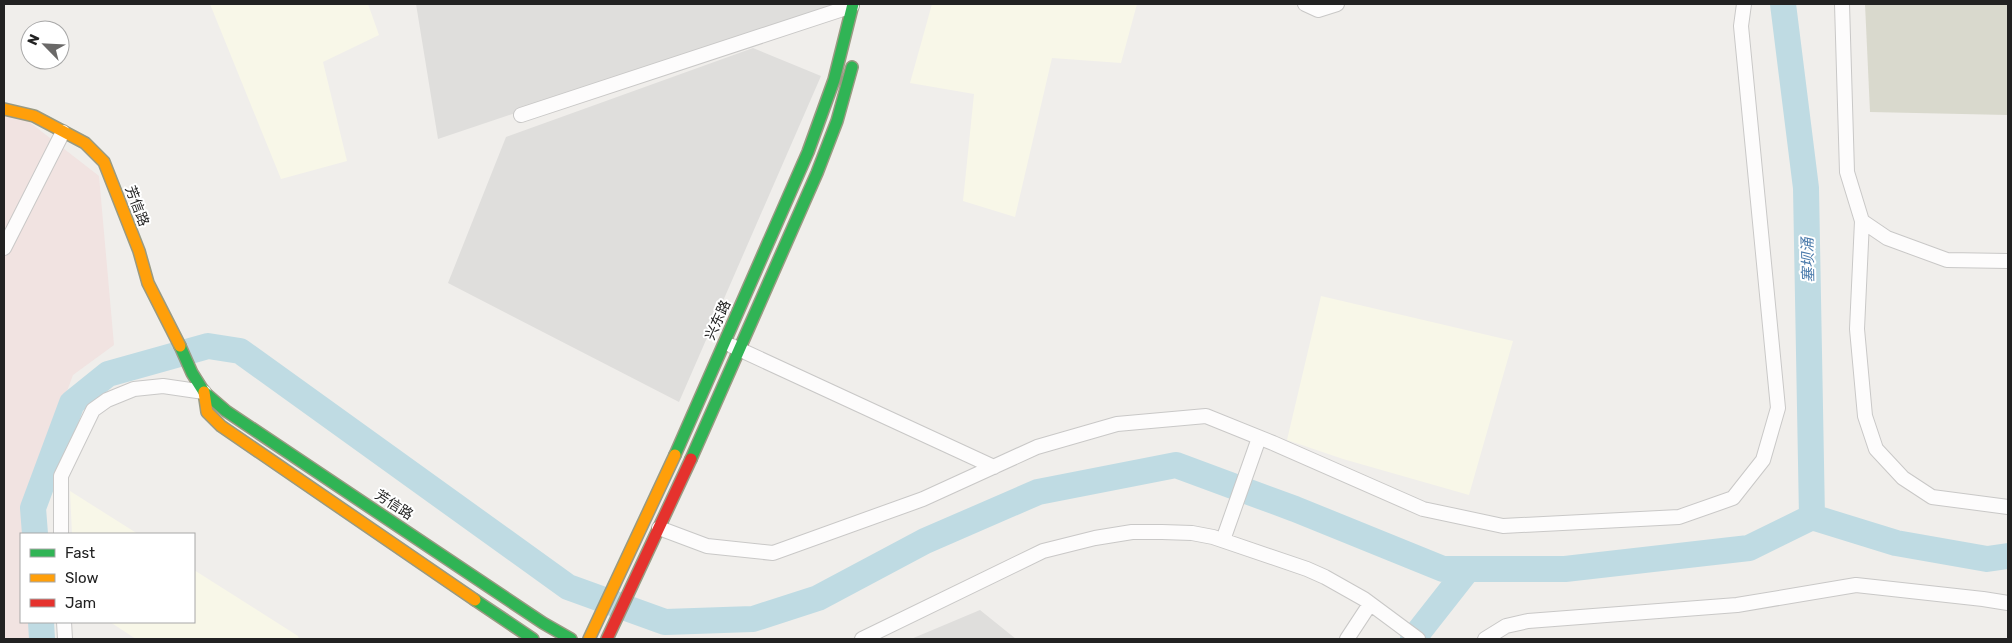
<svg xmlns="http://www.w3.org/2000/svg" width="2012" height="643" font-family="Rubik,'Noto Sans SC',sans-serif">
  <style>
    .residential { fill: #dfdedc }
    .commercial { fill: #f1e3e1 }
    .education { fill: #f8f7e8 }
    .construction { fill: #d9d9cd }
    .lines { fill: none; stroke-linecap: round; stroke-linejoin: round }
    .river { stroke: #bfdbe3; stroke-width: 26 }
    .street-casing { stroke: #c9c8c7; stroke-width: 16 }
    .fast-casing { stroke: #999a82; stroke-width: 14 }
    .slow-casing { stroke: #999a82; stroke-width: 14 }
    .jam-casing { stroke: #999a82; stroke-width: 14 }
    .street { stroke: #fdfcfc; stroke-width: 14 }
    .fast { stroke: #30b455; stroke-width: 11 }
    .slow { stroke: #ff9f0a; stroke-width: 11 }
    .jam { stroke: #e5322d; stroke-width: 11 }
    .labels { text-anchor: middle; dominant-baseline: central; stroke-width: 4; stroke-linejoin: round; paint-order: stroke }
    .street-label { font-size: 14px; fill: #222; stroke: #fff }
    .water-label { font-size: 15px; font-style: italic; fill: #4a7aab; stroke: #fff }
  </style>
  <rect width="100%" height="100%" fill="#f0eeeb"/>
  <path class="residential" d="M416 4H840L438 139Z
    M753 48 821 76 679 402 448 283 506 137Z
    M980 610 1016 639H911Z"/>
  <path class="commercial" d="M4 115 28 121 99 176 114 345 73 375 25 505 26 534H21V622H29V639H4Z"/>
  <path class="education" d="M210 4H368L379 35 323 62 347 161 281 179Z
    M932 4H1137L1121 63 1052 58 1015 217 963 201 974 94 910 83Z
    M1321 296 1513 341 1469 495 1343 459 1287 440Z
    M70 491 138 534H72Z
    M194 570 298 636 299 639H136L110 622H194Z"/>
  <path class="construction" d="M1865 4H2008V115L1870 112Z"/>
  <g class="lines">
    <path class="river" d="M1783 4 1806 188 1812 517
      M35 534 33 508 72 403 108 374 208 346 240 351 568 587 665 622 753 619 818 598 925 541 1038 492 1176 465 1295 509 1443 569H1565L1749 548 1812 517 1896 543 1987 559 2008 556
      M41 622 42 639
      M1413 639 1468 569"/>
    <g class="street-casing">
      <path id="street" d="M1305 4 1318 10 1337 4
        M1842 4 1847 172 1862 221 1887 238 1947 260 2008 261
        M521 115 852 6
        M1862 221 1857 329 1865 416 1876 449 1903 478 1932 497 2008 507
        M4 248 63 132
        M732 346 994 467
        M659 528 707 546 773 553 923 499 1037 447 1117 424 1206 416 1273 443 1423 509 1503 526 1679 517 1733 498 1763 460 1778 408 1741 26 1744 4
        M61 534V476L93 410 107 400 134 389 163 386 204 392
        M1223 540 1259 438
        M64 622 65 639
        M862 639 1043 551 1095 538 1132 532H1162L1192 533 1213 537 1307 569 1325 577 1364 599 1418 639
        M1347 639 1370 604
        M1485 639 1506 626 1528 621 1737 605 1856 585 1983 599 2008 603"/>
    </g>
    <g class="fast-casing">
      <path id="fast" d="M180 346 192 373 204 392 226 411 543 623 571 639
        M675 455 808 152 834 80 853 4
        M691 459 817 173 837 121 852 67
        M475 600 533 639"/>
    </g>
    <g class="slow-casing">
      <path id="slow" d="M4 109 34 116 85 143 104 162 139 251 148 283 180 346
        M204 392 207 412 221 426 475 600
        M589 639 675 455"/>
    </g>
    <g class="jam-casing">
      <path id="jam" d="M607 639 691 459"/>
    </g>
    <use href="#street" class="street"/>
    <use href="#fast" class="fast"/>
    <use href="#slow" class="slow"/>
    <use href="#jam" class="jam"/>
  </g>
  <g class="labels">
    <g class="street-label">
      <text transform="translate(137 206) rotate(69)">芳信路</text>
      <text transform="translate(718 320) rotate(-66)">兴东路</text>
      <text transform="translate(394 505) rotate(33)">芳信路</text>
    </g>
    <g class="water-label">
      <text transform="translate(1808 260) rotate(-91)">塞坝涌</text>
    </g>
  </g>
  <rect width="2012" height="643" fill="none" stroke="#222222" stroke-width="10"/>
  <rect x="20" y="533" width="175" height="90" fill="#ffffff" stroke="#a7a7a7"/>
  <rect x="30" y="549" width="25" height="8" fill="#30b455" stroke="#a7a7a7"/>
  <text x="65" y="558" font-size="15" fill="#222222">Fast</text>
  <rect x="30" y="574" width="25" height="8" fill="#ff9f0a" stroke="#a7a7a7"/>
  <text x="65" y="583" font-size="15" fill="#222222">Slow</text>
  <rect x="30" y="599" width="25" height="8" fill="#e5322d" stroke="#a7a7a7"/>
  <text x="65" y="608" font-size="15" fill="#222222">Jam</text>
  <g transform="translate(45 45) rotate(294)"><circle r="24" fill="#ffffff" stroke="#a7a7a7"/>
  <path d="M0-4L9 19L0 12L-9 19Z" fill="#6a6968"/>
  <text y="-8" font-size="14" font-weight="bold" text-anchor="middle" fill="#222222">N</text>
  </g>
</svg>
